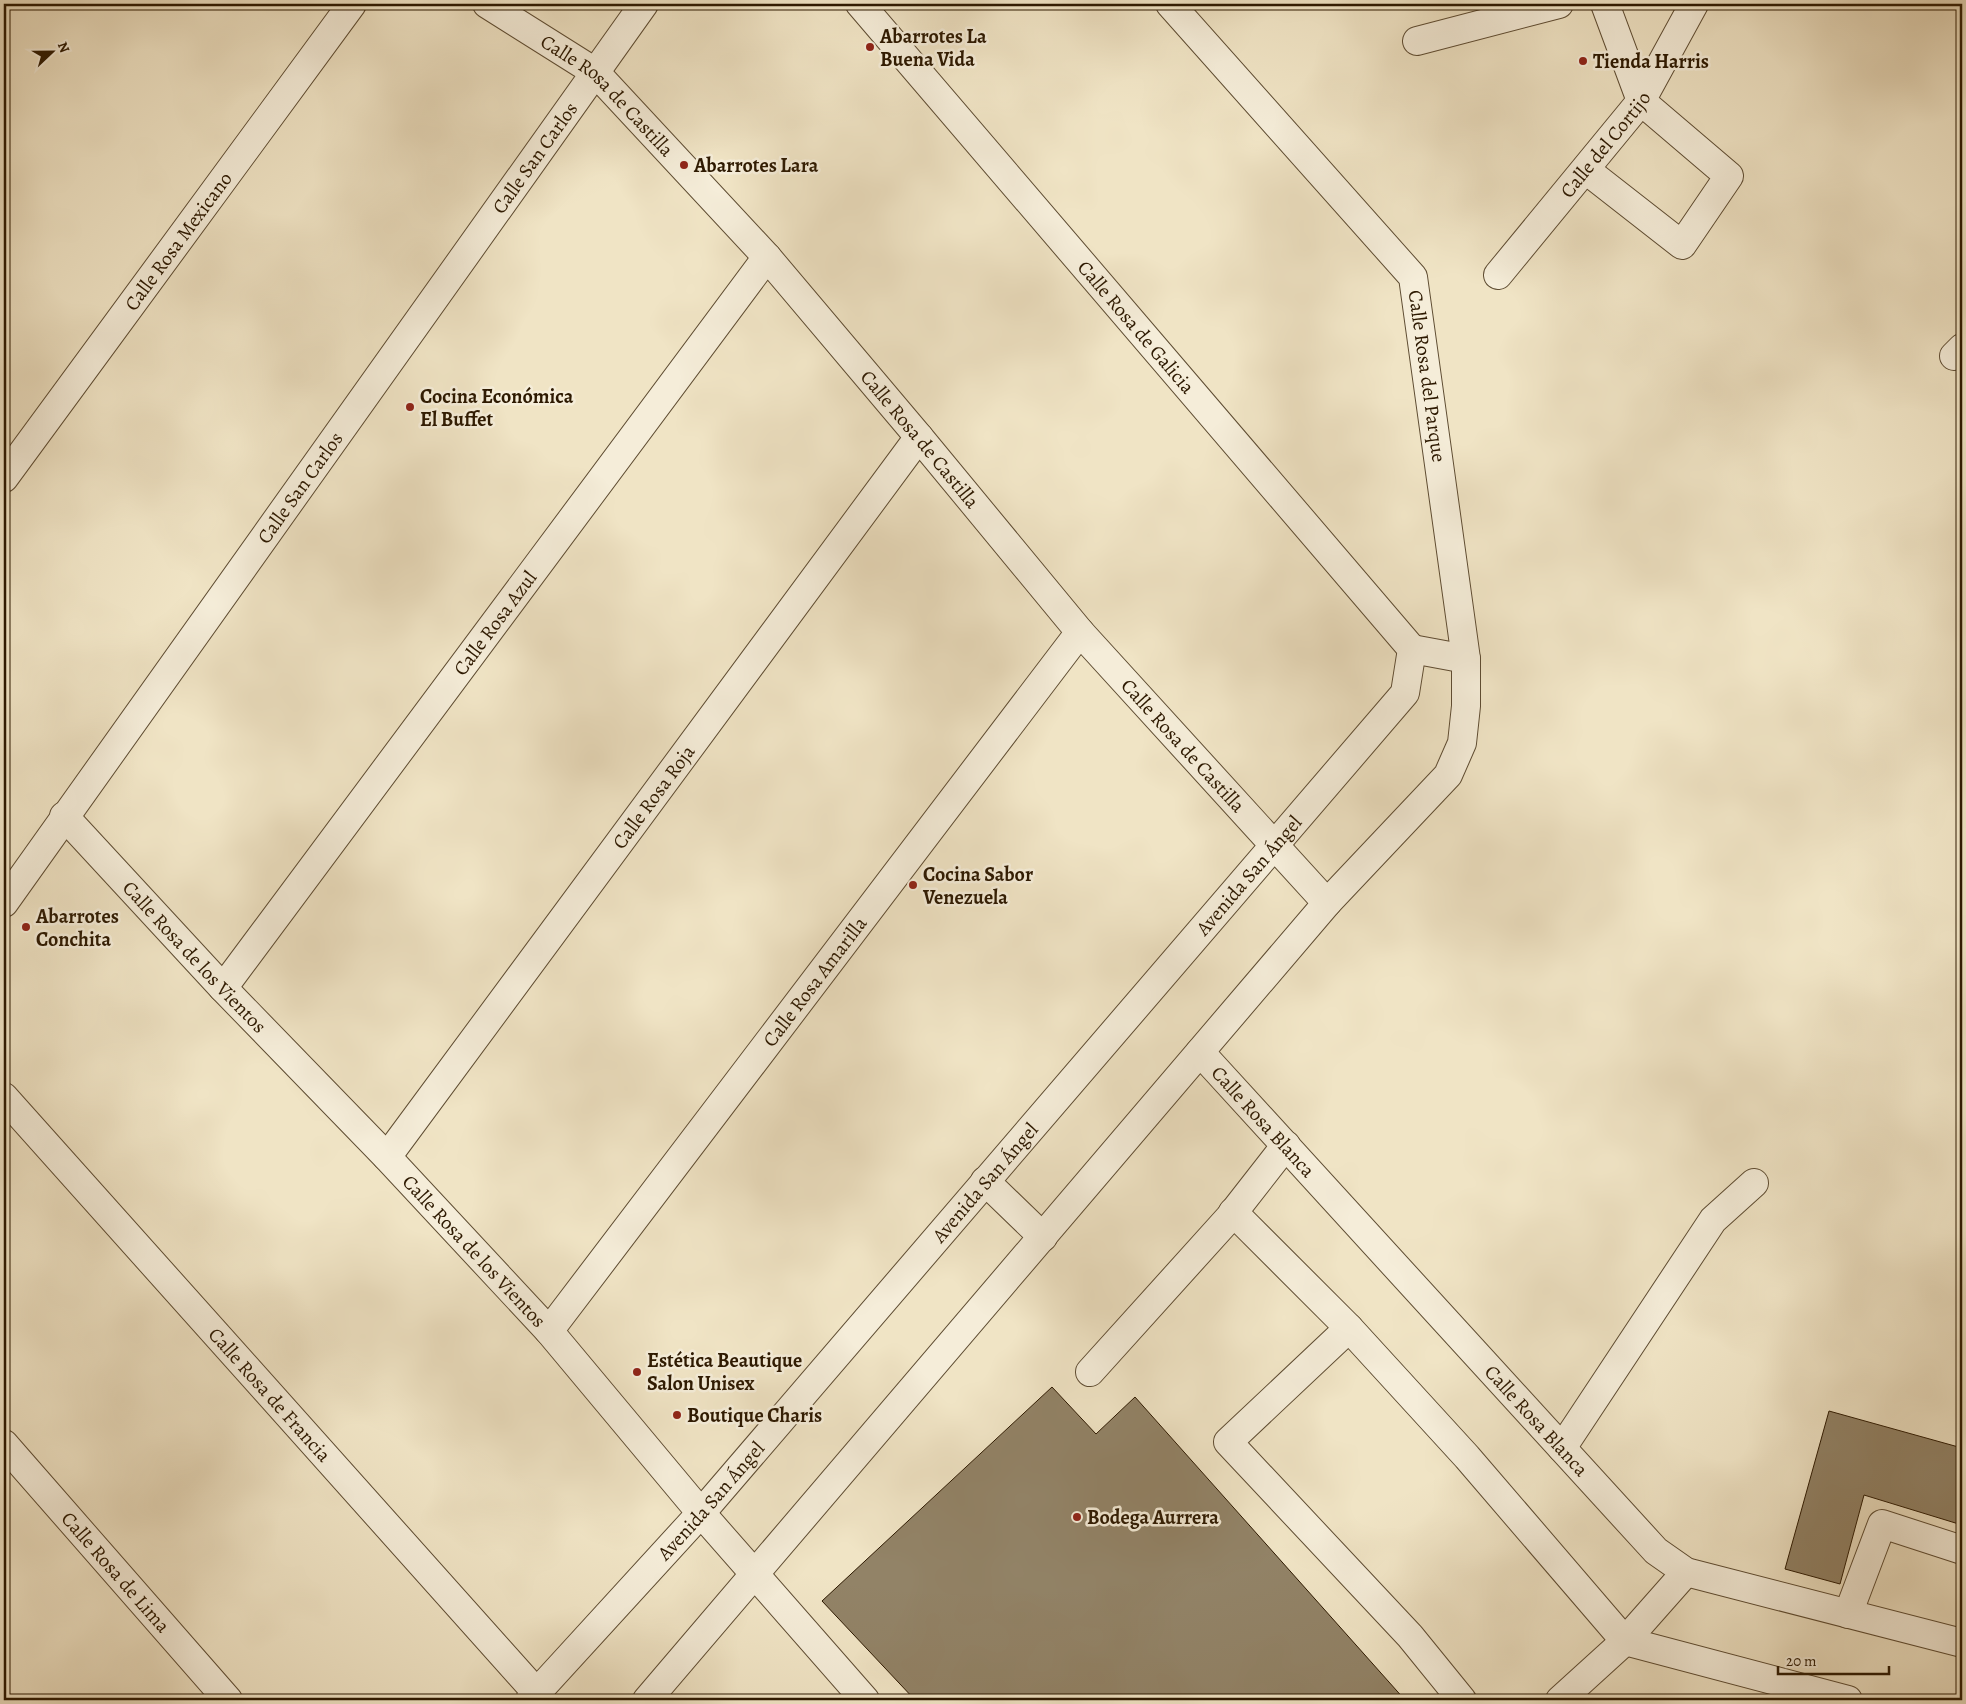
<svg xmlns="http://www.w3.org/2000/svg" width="1966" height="1704" font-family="Alegreya,serif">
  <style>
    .building { fill: #928367; stroke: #2d1901 }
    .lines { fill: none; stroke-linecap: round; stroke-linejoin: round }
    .minor-casing { stroke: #5e4c32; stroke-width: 30 }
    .minor { stroke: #f5edd9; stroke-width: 28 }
    .poi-dot { fill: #8f2418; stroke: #f5edd9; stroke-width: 2 }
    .labels { text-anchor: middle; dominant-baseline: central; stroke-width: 5; stroke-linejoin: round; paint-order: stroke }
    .poi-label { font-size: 20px; font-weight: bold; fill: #2d1901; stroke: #f5edd9; text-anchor: start }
    .street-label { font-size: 20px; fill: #2d1901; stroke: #f5edd9 }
  </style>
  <rect width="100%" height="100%" fill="#f0e4c5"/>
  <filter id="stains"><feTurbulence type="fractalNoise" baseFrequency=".004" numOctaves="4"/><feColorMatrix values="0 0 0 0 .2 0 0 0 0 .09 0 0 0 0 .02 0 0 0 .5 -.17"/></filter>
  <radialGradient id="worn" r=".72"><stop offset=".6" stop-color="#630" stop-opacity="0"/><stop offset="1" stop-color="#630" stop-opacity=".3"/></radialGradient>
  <path class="building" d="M1052 1387 1096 1434 1135 1397 1405 1700H915L822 1601Z
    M1829 1411 1962 1448V1525L1864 1495 1840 1584 1785 1569Z"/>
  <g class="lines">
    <g class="minor-casing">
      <g id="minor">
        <path id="s1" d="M487 4 595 72 767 257 919 437 1080 632 1327 903"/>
        <path id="s2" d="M860 4 1412 649"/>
        <path d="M1417 41 1559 4"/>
        <path d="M1586 170 1682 245 1729 176 1641 101 1605 4"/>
        <path id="s3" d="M1498 275 1641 101 1694 4"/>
        <path d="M1954 356 1962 348"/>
        <path id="s4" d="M4 478 352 4"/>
        <path d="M1412 649 1466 659"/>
        <path id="s5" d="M64 816 223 988 387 1157 549 1331 701 1513 865 1700"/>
        <path id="s6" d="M4 903 644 4"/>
        <path id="s7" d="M223 988 767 257"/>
        <path id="s8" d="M1200 1052 1656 1551 1686 1572 1962 1643"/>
        <path id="s9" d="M4 1097 536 1692"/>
        <path id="s10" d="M387 1157 919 437"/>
        <path d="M985 1181 1043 1237"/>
        <path d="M1233 1212 1349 1328 1467 1457 1625 1641 1848 1700"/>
        <path d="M1349 1328 1228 1442 1410 1636 1462 1700"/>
        <path id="s11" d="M549 1331 1080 632"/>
        <path d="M1090 1372 1229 1218 1286 1145"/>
        <path id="s12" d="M4 1444 228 1700"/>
        <path d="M1562 1448 1713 1220 1754 1183"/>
        <path d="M1848 1614 1882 1524 1962 1550"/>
        <path id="s13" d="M530 1700 701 1513 1405 693 1412 649"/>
        <path d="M647 1700 1327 903 1448 775 1462 743 1466 706V659L1413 277 1170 4"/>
        <path d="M1560 1700 1625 1641 1686 1572"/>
      </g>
    </g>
    <use href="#minor" class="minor"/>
  </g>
  <g class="poi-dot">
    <circle cx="870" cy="47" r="5"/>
    <circle cx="1583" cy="61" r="5"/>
    <circle cx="684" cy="165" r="5"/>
    <circle cx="410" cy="407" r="5"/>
    <circle cx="913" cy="885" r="5"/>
    <circle cx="26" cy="927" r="5"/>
    <circle cx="637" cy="1372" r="5"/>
    <circle cx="677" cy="1415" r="5"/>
    <circle cx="1077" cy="1517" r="5"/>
  </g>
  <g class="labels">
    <g class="poi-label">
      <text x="880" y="36">Abarrotes La<tspan x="880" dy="23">Buena Vida</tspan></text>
      <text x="1593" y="61">Tienda Harris</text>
      <text x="694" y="165">Abarrotes Lara</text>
      <text x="420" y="396">Cocina Económica<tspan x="420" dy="23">El Buffet</tspan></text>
      <text x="923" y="874">Cocina Sabor<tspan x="923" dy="23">Venezuela</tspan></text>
      <text x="36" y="916">Abarrotes<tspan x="36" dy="23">Conchita</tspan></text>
      <text x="647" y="1360">Estética Beautique<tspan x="647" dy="23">Salon Unisex</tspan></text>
      <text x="687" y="1415">Boutique Charis</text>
      <text x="1087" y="1517">Bodega Aurrera</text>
    </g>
    <g class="street-label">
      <text stroke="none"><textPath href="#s1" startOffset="152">Calle Rosa de Castilla</textPath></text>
      <text stroke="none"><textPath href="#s3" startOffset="169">Calle del Cortijo</textPath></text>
      <text stroke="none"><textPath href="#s6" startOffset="915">Calle San Carlos</textPath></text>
      <text stroke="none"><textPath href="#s4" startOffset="294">Calle Rosa Mexicano</textPath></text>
      <text stroke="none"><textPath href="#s2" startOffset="425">Calle Rosa de Galicia</textPath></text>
      <text transform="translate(1427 376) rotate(82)">Calle Rosa del Parque</text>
      <text stroke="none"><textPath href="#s1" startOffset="618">Calle Rosa de Castilla</textPath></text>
      <text stroke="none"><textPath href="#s6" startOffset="510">Calle San Carlos</textPath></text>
      <text stroke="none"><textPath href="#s7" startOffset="455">Calle Rosa Azul</textPath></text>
      <text stroke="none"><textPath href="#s1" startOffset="1022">Calle Rosa de Castilla</textPath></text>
      <text stroke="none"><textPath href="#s10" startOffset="448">Calle Rosa Roja</textPath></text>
      <text stroke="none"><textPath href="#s13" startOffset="1094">Avenida San Ángel</textPath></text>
      <text stroke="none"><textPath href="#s5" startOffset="192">Calle Rosa de los Vientos</textPath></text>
      <text stroke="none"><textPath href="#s11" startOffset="439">Calle Rosa Amarilla</textPath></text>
      <text stroke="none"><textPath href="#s8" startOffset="94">Calle Rosa Blanca</textPath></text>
      <text stroke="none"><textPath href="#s13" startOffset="689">Avenida San Ángel</textPath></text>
      <text stroke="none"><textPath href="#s5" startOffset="598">Calle Rosa de los Vientos</textPath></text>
      <text stroke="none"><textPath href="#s9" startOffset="399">Calle Rosa de Francia</textPath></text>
      <text stroke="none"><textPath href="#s8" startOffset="499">Calle Rosa Blanca</textPath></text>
      <text stroke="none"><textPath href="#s13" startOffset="269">Avenida San Ángel</textPath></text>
      <text stroke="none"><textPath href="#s12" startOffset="170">Calle Rosa de Lima</textPath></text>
    </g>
  </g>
  <rect width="1966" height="1704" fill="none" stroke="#f0e4c5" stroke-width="20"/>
  <rect x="5" y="5" width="1956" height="1694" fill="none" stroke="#2d1901" stroke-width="2.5"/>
  <rect x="10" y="10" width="1946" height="1684" fill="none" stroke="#2d1901"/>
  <g transform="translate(52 52) rotate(68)" stroke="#f5edd9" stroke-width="4" paint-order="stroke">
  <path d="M0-4L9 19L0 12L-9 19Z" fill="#2d1901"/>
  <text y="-8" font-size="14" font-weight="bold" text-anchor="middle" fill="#2d1901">N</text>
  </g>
  <path d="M1778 1666v8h111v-8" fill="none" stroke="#2d1901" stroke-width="2.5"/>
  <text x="1786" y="1666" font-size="15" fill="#2d1901" stroke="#f5edd9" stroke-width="4" paint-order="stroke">20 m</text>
  <rect width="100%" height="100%" filter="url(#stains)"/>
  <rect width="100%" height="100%" fill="url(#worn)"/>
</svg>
